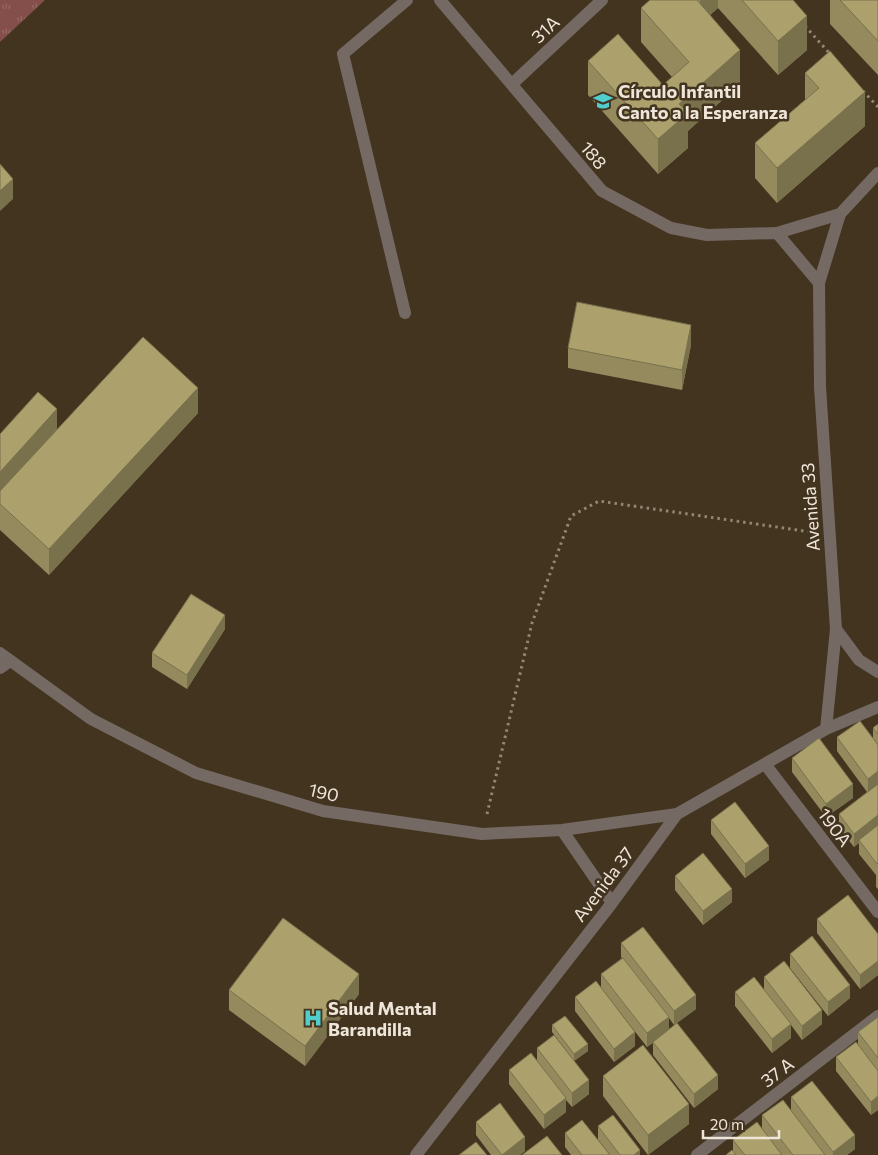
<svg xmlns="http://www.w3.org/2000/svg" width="878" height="1155" font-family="Commissioner,sans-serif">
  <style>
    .grass { fill: url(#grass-tufts) }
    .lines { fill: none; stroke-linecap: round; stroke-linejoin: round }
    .path { stroke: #928676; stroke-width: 3; stroke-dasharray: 2.5 4; stroke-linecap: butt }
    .service { stroke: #756963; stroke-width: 12 }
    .minor { stroke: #756963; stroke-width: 12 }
    .tertiary { stroke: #756963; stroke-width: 12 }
    .wall { fill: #948a5d; fill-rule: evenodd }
    .shaded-wall { fill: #78714c }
    .building { fill: #aca16c; stroke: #78714c }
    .labels { text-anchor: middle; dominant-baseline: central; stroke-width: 5; stroke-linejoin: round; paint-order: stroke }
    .street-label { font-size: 18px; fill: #efe6da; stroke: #433420 }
    .poi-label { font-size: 18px; font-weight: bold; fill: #efe6da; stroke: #433420; text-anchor: start }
  </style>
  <defs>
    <pattern id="grass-tufts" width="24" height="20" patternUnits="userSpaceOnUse" patternTransform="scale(1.25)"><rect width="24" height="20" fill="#844f4b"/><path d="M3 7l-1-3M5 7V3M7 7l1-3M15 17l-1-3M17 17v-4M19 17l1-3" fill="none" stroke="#966864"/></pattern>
  </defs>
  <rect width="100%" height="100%" fill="#433420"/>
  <path class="grass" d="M0 0H45L0 42Z"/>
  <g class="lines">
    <path class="path" d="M805 26 831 55
      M863 91 878 107
      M487 814 532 623 571 516 599 501 811 532"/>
    <path class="service" d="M405 313 343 54 407 0
      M0 668 10 661"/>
    <path class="minor" d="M512 84 602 0
      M777 233 840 214 878 173
      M819 283 840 214
      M0 653 91 719 196 773 323 811 482 834 562 830 677 814
      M826 729 836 629
      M765 764 878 912
      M562 830 612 903
      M416 1155 612 903 677 814 826 729 878 707
      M697 1155 878 1016"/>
    <path class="tertiary" d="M440 0 602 191 671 228 707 235 777 233 819 283 820 387 836 629 859 660 878 672"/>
  </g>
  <path class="wall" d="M650 0H793L807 50 778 75 718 8 710 15 740 84 688 131V148L658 174 588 95V61L663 85 672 77 641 42V8Z
    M830 0H878V75L830 24Z
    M805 73 865 126 777 203 755 178V143L805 100Z
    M691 345 682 390 568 368V348Z
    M198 413 49 575 0 530V434L57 429Z
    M225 629 187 689 152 667V653Z
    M878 724V889L876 887V875L859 854V843L854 847 839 828V814L867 792 837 751V737L873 739V728Z
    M792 758 853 798 826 817 792 772Z
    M711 820 769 860 745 878 711 834Z
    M675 876 732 902 703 925 675 890Z
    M817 919 878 934V975L860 989 817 933Z
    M621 943 696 1009 677 1023 718 1089 694 1108 653 1055V1043L647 1047 601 988V974L622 958 621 957ZM669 1018 674 1025 669 1029Z
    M790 954 850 998 828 1016 790 968Z
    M764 977 822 1024 802 1040 791 1025V1038L772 1053 735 1006V992L764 990Z
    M229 990 359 994 305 1066 229 1010Z
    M575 997 635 1046 614 1062 575 1011Z
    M878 1017V1110L871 1115 836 1071V1057L858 1045V1032Z
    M552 1025 588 1051 574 1061 552 1032Z
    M537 1048 589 1094 572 1107 566 1100V1112L544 1129 509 1084V1070L537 1061Z
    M603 1076 689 1124 648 1155 603 1096Z
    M791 1097 855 1149 847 1155H782L762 1129V1115L791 1110Z
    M476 1122 525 1151 520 1155H491L476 1135Z
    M598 1126 640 1155H610L598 1140Z
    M565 1133 610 1155H571L565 1147Z
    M733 1140 782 1155H726L733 1152Z"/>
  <path class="shaded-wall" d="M700 0H718V8L700 24Z
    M807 16V50L778 75V41Z
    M740 50V84L688 131V148L658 174V139L679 104Z
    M865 92V126L777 203V168Z
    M13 179V199L0 211V191Z
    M691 325V345L682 390V370Z
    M198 388V413L49 575V549Z
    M57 409V429L0 492V472Z
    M225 615V629L187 689V675Z
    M878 771V785L868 792V779Z
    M853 784V798L826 817V804Z
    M878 815V829L859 840V843L854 847V834Z
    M769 846V860L745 878V864Z
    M732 889V902L703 925V911Z
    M878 961V975L860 989V975Z
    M359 974V994L305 1066V1046Z
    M850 985V998L828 1016V1002Z
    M696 995V1009L674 1025V1011Z
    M822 1010V1024L802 1040V1026Z
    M669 1017V1031L647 1047V1033Z
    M791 1024V1038L772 1053V1039Z
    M635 1032V1046L614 1062V1049Z
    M588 1044V1051L574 1061V1054Z
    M718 1075V1089L694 1108V1094Z
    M589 1080V1094L572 1107V1093Z
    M878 1096V1110L871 1115V1102Z
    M566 1098V1112L544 1129V1115Z
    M689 1104V1124L648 1155V1135Z
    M855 1135V1149L847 1155H833V1152Z
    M525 1137V1151L520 1155H502Z
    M640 1150V1155H634Z"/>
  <path class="building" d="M650 0H697L740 50 679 104 688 113 658 139 588 61 618 34 663 85 689 62 641 8Z
    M742 0H793L807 16 778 41Z
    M840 0H878V41Z
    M830 51 865 92 777 168 755 143 819 88 805 73Z
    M0 164 13 179 0 191Z
    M577 302 691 325 682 370 568 348Z
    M143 337 198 388 49 549 0 504V491Z
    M38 392 57 409 0 472V434Z
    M191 594 225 615 187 675 152 653Z
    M860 721 878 745V771L868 779 837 737Z
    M878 724V734L873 728Z
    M819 738 853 784 826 804 792 758Z
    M878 784V815L854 834 839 814Z
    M735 802 769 846 745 864 711 820Z
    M878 825V863L877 864 859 840Z
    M703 853 732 889 703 911 675 876Z
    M848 895 878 934V961L860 975 817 919Z
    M283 918 359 974 305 1046 229 990Z
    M643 927 696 995 674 1011 621 943Z
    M812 936 850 985 828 1002 790 954Z
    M623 958 669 1017 647 1033 601 974Z
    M784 961 822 1010 802 1026 764 977Z
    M754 977 791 1024 772 1039 735 992Z
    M596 981 635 1032 614 1049 575 997Z
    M565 1016 588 1044 574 1054 552 1025Z
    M878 1017V1058L858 1032Z
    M677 1023 718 1075 694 1094 653 1042Z
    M554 1035 589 1080 572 1093 537 1048Z
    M856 1042 878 1071V1096L871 1102 836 1057Z
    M643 1045 689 1104 648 1135 603 1076Z
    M531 1053 566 1098 544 1115 509 1070Z
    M812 1081 855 1135 833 1152 791 1097Z
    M783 1100 825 1155H793L762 1115Z
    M500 1103 525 1137 502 1155 476 1122Z
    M613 1115 640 1150 634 1155H620L598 1126Z
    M582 1120 610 1155H582L565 1133Z
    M757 1122 782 1155H745L733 1140Z
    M547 1136 562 1155H522Z
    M476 1142 487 1155H459Z
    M732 1150 736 1155H726Z"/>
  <defs>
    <g id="school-bare" transform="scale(1.5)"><path d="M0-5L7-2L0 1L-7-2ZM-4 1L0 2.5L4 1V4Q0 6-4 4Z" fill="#52cdcd" stroke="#433420" stroke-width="2.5" paint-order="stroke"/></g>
    <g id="hospital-bare" transform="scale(1.5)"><path d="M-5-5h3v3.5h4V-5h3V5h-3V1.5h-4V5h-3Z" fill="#52cdcd" stroke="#433420" stroke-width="2.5" paint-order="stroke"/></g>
  </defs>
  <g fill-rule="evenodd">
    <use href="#school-bare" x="603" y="101"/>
    <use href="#hospital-bare" x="313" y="1018"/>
  </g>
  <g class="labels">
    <g class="street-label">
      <text transform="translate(545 29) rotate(-43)">31A</text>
      <text transform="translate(594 155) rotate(50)">188</text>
      <text transform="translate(810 507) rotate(-94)">Avenida 33</text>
      <text transform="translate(324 792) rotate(13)">190</text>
      <text transform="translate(835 827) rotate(53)">190A</text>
      <text transform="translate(603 884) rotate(-53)">Avenida 37</text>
      <text transform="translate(777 1072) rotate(-37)">37 A</text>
    </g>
    <g class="poi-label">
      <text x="618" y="91">Círculo Infantil<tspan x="618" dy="21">Canto a la Esperanza</tspan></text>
      <text x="328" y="1008">Salud Mental<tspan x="328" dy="21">Barandilla</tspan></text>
    </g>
  </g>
  <path d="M703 1130v8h76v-8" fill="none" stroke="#efe6da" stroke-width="2.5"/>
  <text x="710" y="1130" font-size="15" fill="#efe6da" stroke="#433420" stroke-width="4" paint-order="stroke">20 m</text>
</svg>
